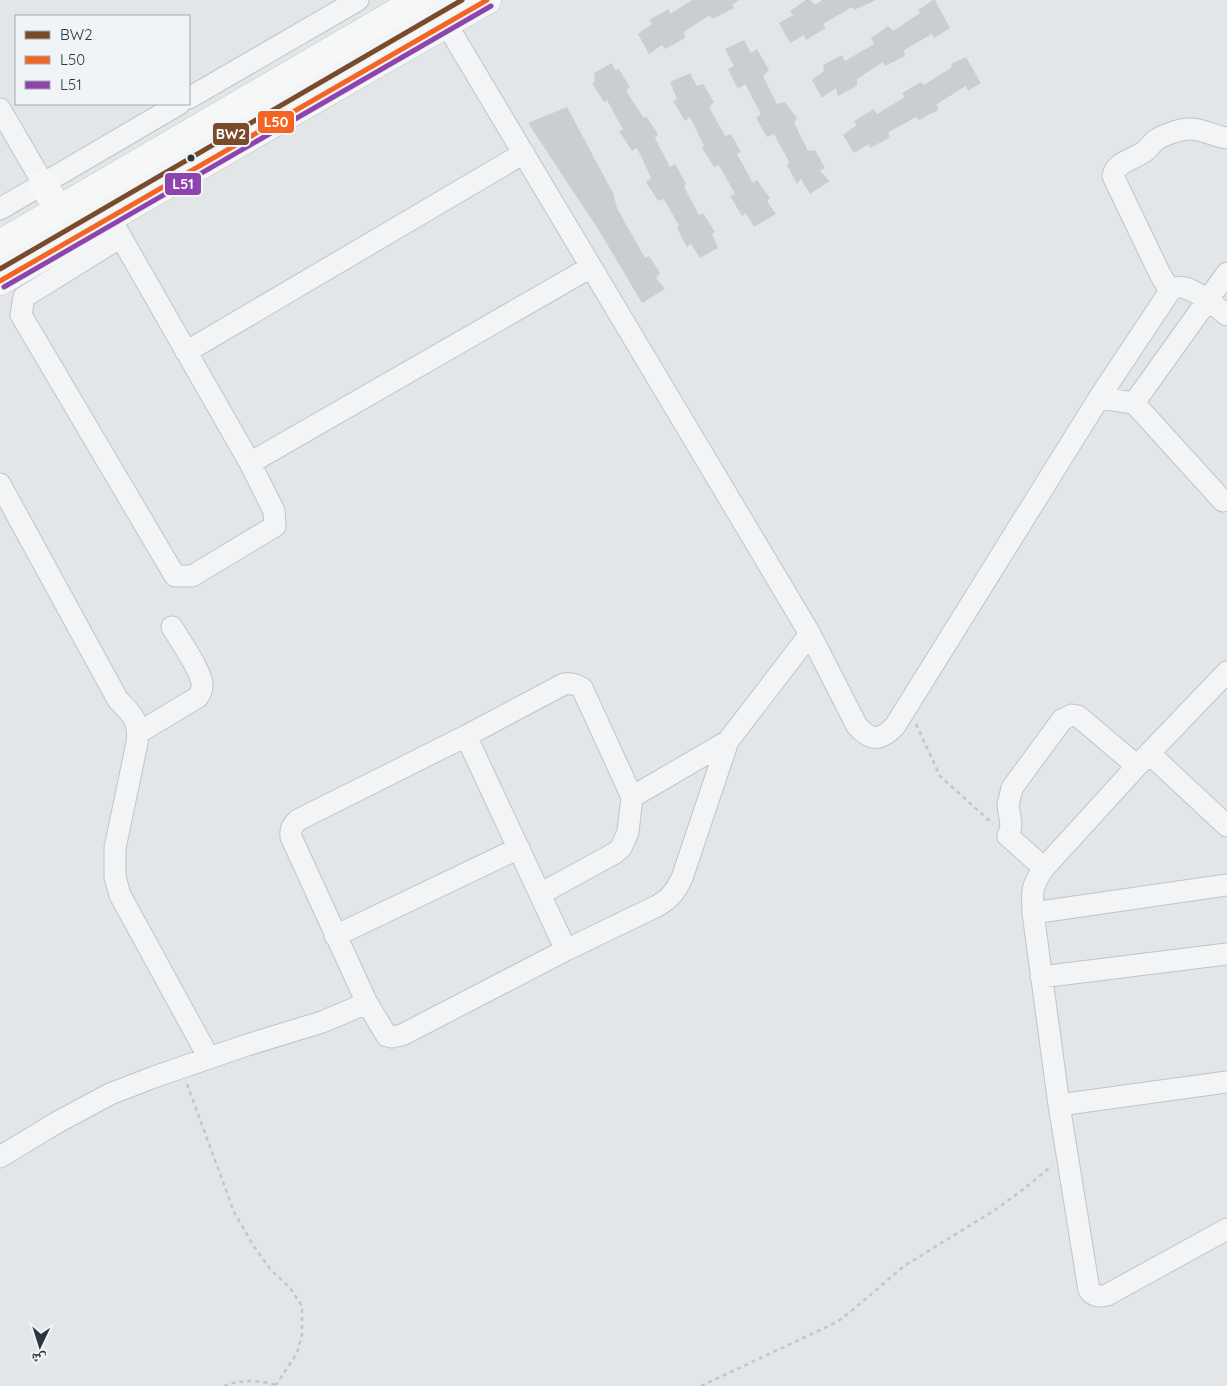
<svg xmlns="http://www.w3.org/2000/svg" width="1227" height="1386" font-family="Quicksand,'Noto Naskh Arabic',sans-serif">
  <style>
    .building { fill: #cbced0 }
    .lines { fill: none; stroke-linecap: round; stroke-linejoin: round }
    .minor-casing { stroke: #c1c4c6; stroke-width: 23 }
    .major-casing { stroke: #c0c3c5; stroke-width: 29 }
    .path { stroke: #c3c6c8; stroke-width: 2.5; stroke-dasharray: 4 4; stroke-linecap: butt }
    .minor { stroke: #f2f4f5; stroke-width: 21 }
    .major { stroke: #f6f7f7; stroke-width: 28 }
    .bus-1-casing { stroke: #f1f4f7; stroke-width: 9 }
    .bus-2-casing { stroke: #f1f4f7; stroke-width: 9 }
    .bus-3-casing { stroke: #f1f4f7; stroke-width: 9 }
    .bus-1 { stroke: #7a4b2a; stroke-width: 5 }
    .bus-2 { stroke: #f26522; stroke-width: 5 }
    .bus-3 { stroke: #8e44ad; stroke-width: 5 }
    .bus-dot { fill: #2b3640; stroke: #f1f4f7; stroke-width: 2 }
    .line-badge { stroke: #f1f4f7; stroke-width: 2 }
    .badge-label { font-size: 14px; text-anchor: middle; font-weight: bold; fill: #fff }
  </style>
  <rect width="100%" height="100%" fill="#e3e6e8"/>
  <path class="building" d="M692 0H739L732 5 734 8 712 19 710 15 684 32 685 38 665 49 662 45 649 54 638 34 652 24 649 20 669 9 670 14Z
    M806 0H810L815 5 822 0H876L854 10 852 7 823 24 826 28 806 40 804 35 790 43 779 23 793 15 790 11Z
    M933 0H935L950 28 934 38 932 34 904 50 905 56 885 66 883 62 857 79V86L838 96 836 88 822 98 812 80 824 71 823 65 842 55 845 61 874 44 871 38 888 26 893 31 920 13 918 10Z
    M744 40 751 53 757 49 769 70 763 76 777 104 785 102 797 118 794 123 808 151 815 150 825 168 820 171 830 181 810 194 801 179 797 184 787 165 789 162 774 134 767 137 756 118 761 114 745 84 738 89 728 69 734 66 725 49Z
    M966 57 981 83 968 91 966 86 937 104 938 110 919 120 916 117 889 132V138L870 148 869 144 854 153 843 135 857 125 854 121 874 109 877 114 905 97 902 93 921 82 924 85 952 67 951 64Z
    M612 63 615 70 619 69 630 87 626 90 633 102 644 118 646 116 658 134 655 138 670 167 675 164 686 183 684 187 699 215 703 213 715 232 712 234 718 248 700 258 691 244 687 247 677 228 679 226 664 199 658 201 646 182 651 178 637 148 632 151 619 131 623 130 607 100 604 102 592 83 595 81 594 73Z
    M690 73 697 86 703 84 714 102 709 107 725 136 731 134 741 152 737 154 753 183 757 180 770 198 767 201 776 214 754 227 746 213 742 216 730 196 735 194 719 165 714 167 702 148 704 146 690 117 685 121 673 101 677 99 670 82Z
    M567 107 613 193 617 208 645 258 649 256 660 273 656 278 665 289 642 303 598 229 528 123Z"/>
  <g class="lines">
    <g class="minor-casing">
      <path id="minor" d="M432 0 810 634 857 726C872 742 880 741 895 726L1099 398 1170 291C1174 288 1180 286 1185 288 1197 291 1217 307 1227 315
        M189 98 358 0
        M0 109 43 183
        M0 209 179 104
        M110 218 250 463 591 267
        M121 237 24 297 21 315 175 576H192L275 526 274 511 250 463
        M0 263 452 0
        M1170 291 1160 274 1113 176C1115 162 1135 159 1145 151 1149 148 1152 143 1156 140 1163 135 1181 129 1189 129 1202 128 1214 137 1227 138
        M186 352 524 153
        M1099 398 1134 403 1223 501
        M1134 403 1227 273
        M0 484 118 700C132 714 140 721 137 743L115 848V877L120 895 209 1058
        M1227 672 1137 766 1044 868C1031 886 1032 892 1033 913L1059 1105 1089 1290C1093 1296 1100 1297 1107 1295L1227 1229
        M138 733 198 697C200 694 202 691 202 686 203 673 179 639 172 627
        M466 736 566 950
        M1150 754 1227 826
        M632 797 728 741 810 634
        M1044 868 1008 836 1010 831 1011 824 1008 805 1012 788 1062 720 1072 715 1078 716 1137 766
        M540 894 615 853 621 848 628 832 632 797 582 688C575 684 571 683 564 684L466 736 298 820C292 826 290 829 291 837L367 1003 387 1036 392 1037 402 1035 566 950 657 906C671 898 675 892 682 878L728 741
        M1033 913 1227 885
        M335 936 519 848
        M1041 977 1227 954
        M1059 1105 1227 1082
        M0 1157 56 1123 110 1094 154 1077 247 1045 322 1022 367 1003"/>
    </g>
    <g class="major-casing">
      <path id="major" d="M43 183 58 210
        M0 244 418 0
        M0 281 487 0"/>
    </g>
    <path class="path" d="M916 724 940 776 993 824
      M187 1084 234 1212 253 1245 270 1269 290 1288 302 1306V1335L297 1353 276 1385
      M224 1386C240 1379 262 1380 279 1386
      M701 1386 837 1322 855 1308 904 1266 995 1210 1021 1191 1052 1166"/>
    <use href="#minor" class="minor"/>
    <use href="#major" class="major"/>
    <g class="bus-1-casing">
      <path id="bus-1" d="M0 269 462 0"/>
    </g>
    <g class="bus-2-casing">
      <path id="bus-2" d="M0 281 487 0"/>
    </g>
    <g class="bus-3-casing">
      <path id="bus-3" d="M4 287 491 6"/>
    </g>
    <use href="#bus-1" class="bus-1"/>
    <use href="#bus-2" class="bus-2"/>
    <use href="#bus-3" class="bus-3"/>
  </g>
  <circle class="bus-dot" cx="191" cy="158" r="4.5"/>
  <g class="line-badge">
    <rect x="257" y="110" width="38" height="24" rx="5" fill="#f26522"/>
    <rect x="212" y="122" width="38" height="24" rx="5" fill="#7a4b2a"/>
    <rect x="164" y="172" width="38" height="24" rx="5" fill="#8e44ad"/>
  </g>
  <g class="badge-label">
    <text x="276" y="127">L50</text>
    <text x="231" y="139">BW2</text>
    <text x="183" y="189">L51</text>
  </g>
  <rect x="15" y="15" width="175" height="90" fill="#f1f4f7" stroke="#a2a8ae"/>
  <rect x="25" y="31" width="25" height="8" fill="#7a4b2a" stroke="#a2a8ae"/>
  <text x="60" y="40" font-size="15" fill="#2b3640">BW2</text>
  <rect x="25" y="56" width="25" height="8" fill="#f26522" stroke="#a2a8ae"/>
  <text x="60" y="65" font-size="15" fill="#2b3640">L50</text>
  <rect x="25" y="81" width="25" height="8" fill="#8e44ad" stroke="#a2a8ae"/>
  <text x="60" y="90" font-size="15" fill="#2b3640">L51</text>
  <g transform="translate(40 1346) rotate(184)" stroke="#f1f4f7" stroke-width="4" paint-order="stroke">
  <path d="M0-4L9 19L0 12L-9 19Z" fill="#2b3640"/>
  <text y="-8" font-size="14" font-weight="bold" text-anchor="middle" fill="#2b3640">ش</text>
  </g>
</svg>
